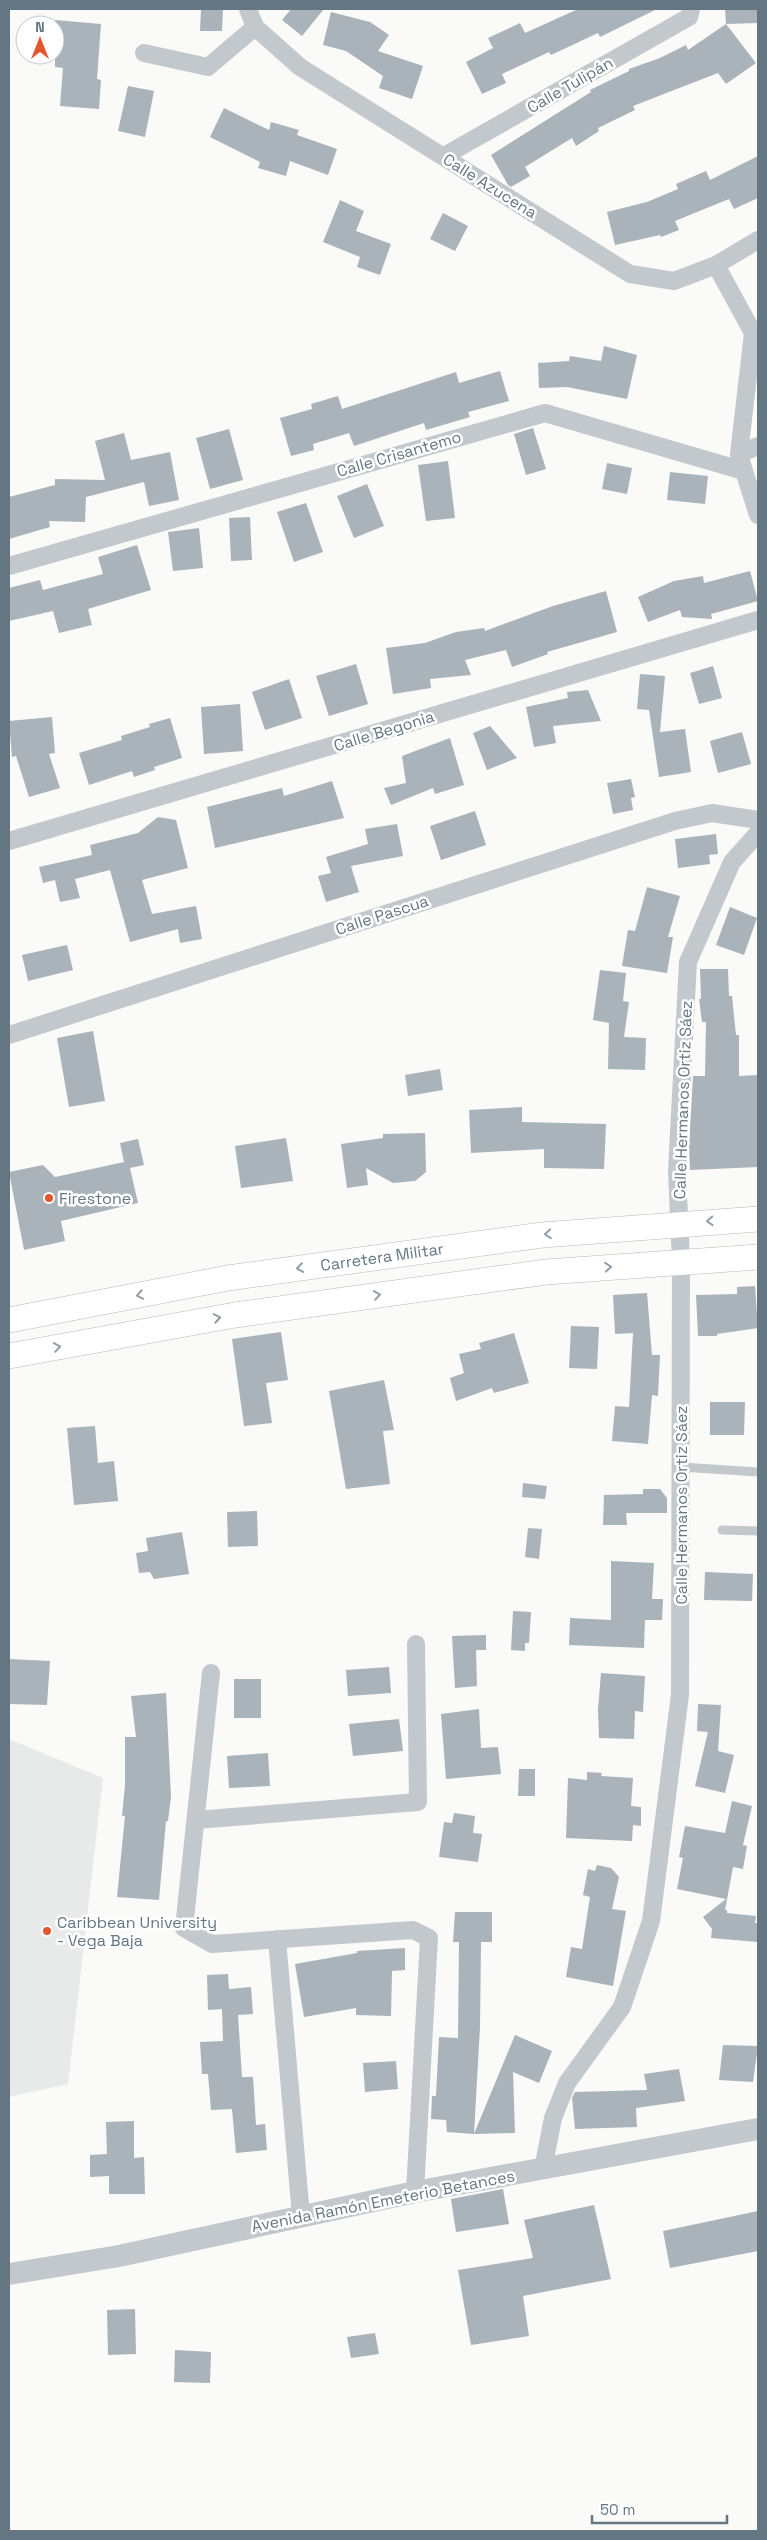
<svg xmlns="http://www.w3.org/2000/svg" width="767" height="2540" font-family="'Space Grotesk',sans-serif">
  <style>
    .built { fill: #e8e9e9 }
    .building { fill: #aab3b9 }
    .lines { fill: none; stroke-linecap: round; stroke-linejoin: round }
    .secondary-casing { stroke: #b3babf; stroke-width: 26 }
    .service { stroke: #c3c8cc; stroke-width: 9 }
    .minor { stroke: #c3c8cc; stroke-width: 18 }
    .tertiary { stroke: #c3c8cc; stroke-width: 22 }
    .secondary { stroke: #fff; stroke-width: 25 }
    .oneway { stroke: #939fa8 }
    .poi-dot { fill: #e4572e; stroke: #fff; stroke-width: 2 }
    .labels { text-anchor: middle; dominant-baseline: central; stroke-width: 5; stroke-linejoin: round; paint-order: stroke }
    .street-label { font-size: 16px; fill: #657683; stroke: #fff }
    .poi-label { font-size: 16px; fill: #657683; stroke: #fff; text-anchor: start }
  </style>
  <rect width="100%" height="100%" fill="#fafaf8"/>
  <path class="built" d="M9 1739 103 1778 68 2084 9 2097Z"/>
  <path class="building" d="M201 9H223L222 31H200Z
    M291 9H324L302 36 282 20Z
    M578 9H657L600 37 598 33 551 55 549 52 502 74 506 83 482 94 466 62 493 48 488 38 520 23 525 33Z
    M725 9H758V23L726 24Z
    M331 12 370 22 389 35 378 51 423 66 412 99 379 88 383 76 346 51 323 45Z
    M55 20 101 24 97 79 101 80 99 109 60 106 63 68 55 67Z
    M726 24 756 63 726 84 718 73 633 106 635 110 598 128 599 131 576 146 572 138 525 167 530 176 511 187 508 185 491 155 591 92 590 90 629 71V69L660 58 686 45 688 50Z
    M128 86 154 91 145 137 118 131Z
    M224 108 269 130 271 122 299 130 297 135 337 149 328 175 290 161 286 176 258 168 260 162 210 137Z
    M758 156V198L734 209 729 199 675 221 679 230 661 237 660 235 615 245 607 212 647 202 678 189 676 184 706 171 710 180Z
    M340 200 364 211 356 231 391 244 380 275 357 267 360 257 323 242Z
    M443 213 468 226 455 251 430 239Z
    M604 346 637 355 627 399 567 387 539 388 538 363 569 361 570 356 601 361Z
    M500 371 509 401 468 412 470 417 426 430 424 423 354 446 349 433 313 444 314 450 291 456 280 418 312 409 311 404 338 396 342 409 456 372 459 383Z
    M533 428 546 469 526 475 514 434Z
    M229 429 243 480 210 489 196 438Z
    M124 433 131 460 170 452 179 500 149 506 144 482 86 497 85 522 49 521 50 527 9 539V497L55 485V479L105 480 95 441Z
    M448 461 455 518 426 521 418 465Z
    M607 463 632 468 627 494 602 489Z
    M670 472 708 476 705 504 667 500Z
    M367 484 384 526 354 538 337 496Z
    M306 503 323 552 294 562 277 512Z
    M250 517 252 560 231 561 229 518Z
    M199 528 203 568 173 571 168 532Z
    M137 545 151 590 88 609 92 625 59 633 53 611 9 621V588L40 580 43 590 103 574 98 557Z
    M750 571 758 601 711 614 712 619 682 617 680 610 648 622 638 597 674 581 703 576 704 583Z
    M606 591 617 632 547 652 548 654 512 667 506 650 465 660 471 675 430 679 431 688 393 694 386 648 425 643 456 632 484 628 485 631 553 606Z
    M356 664 368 704 329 716 316 676Z
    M713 666 722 698 699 704 690 673Z
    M640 674 665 676 660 732 685 729 691 772 659 777 649 710 637 709Z
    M289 679 302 718 265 730 252 692Z
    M588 690 601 721 553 726 556 743 534 747 526 707 568 698 567 692Z
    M240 704 243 751 204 754 201 707Z
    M52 717 55 753 49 754 60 788 29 797 16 756 12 757 9 721Z
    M170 718 182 758 154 767 155 770 134 777 132 771 89 785 79 753 122 740 121 736 150 727 149 724Z
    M490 726 517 758 487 770 473 733Z
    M742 732 751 764 718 773 710 741Z
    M450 738 464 785 435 794 433 788 391 805 384 788 406 783 402 756Z
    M631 779 635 797 631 798 633 810 613 814 607 783Z
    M332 781 344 818 215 848 207 807 282 788 284 796Z
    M475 811 486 845 441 860 430 826Z
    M158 817 176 820 188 868 142 880 152 914 196 906 202 939 180 943 178 929 130 942 110 870 75 879 80 898 60 902 55 880 43 883 39 867 92 855 90 845 138 833Z
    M397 824 403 856 351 866 359 892 326 902 318 876 331 873 326 857 368 844 365 829Z
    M716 834 718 854 709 855 710 864 678 868 675 839Z
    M647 887 680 896 668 937H673L667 973 622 966 628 930 635 931Z
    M730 907 757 918 744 955 716 945Z
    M67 945 73 970 28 981 22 955Z
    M700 969H728L729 996H732L736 1035H739V1076L758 1075V1167L690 1170 689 1146 693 1076H705L706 1022H702L699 999H701Z
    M600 970 626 973 623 1001 629 1002 624 1037 646 1038 645 1070 608 1069 609 1023 593 1020Z
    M93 1031 105 1101 69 1107 57 1038Z
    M440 1069 443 1090 408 1096 405 1075Z
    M522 1107V1122L606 1124 604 1169 544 1168V1149L471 1153 469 1110Z
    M425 1133 426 1172 415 1181 393 1183 366 1168 368 1185 347 1188 341 1144 383 1138V1134Z
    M286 1138 293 1181 241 1188 235 1146Z
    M138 1139 144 1165 130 1168 138 1203 61 1221 65 1241 24 1250 9 1172 43 1165 55 1177 124 1162 120 1143Z
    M755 1286 758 1328 717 1334V1336H698L696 1295 737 1294V1287Z
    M647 1293 652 1355H660L658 1396 652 1395 648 1444 612 1441 615 1406 629 1407 633 1333 615 1334 613 1295Z
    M571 1326 599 1327 597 1369 569 1368Z
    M281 1332 288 1380 266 1383 272 1423 244 1426 232 1339Z
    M514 1333 529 1383 494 1393 492 1388 456 1401 450 1378 464 1373 459 1354 481 1349 479 1343Z
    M384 1380 394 1430 383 1431 390 1484 346 1489 329 1391Z
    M710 1402H745L744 1435H710Z
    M95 1426 98 1463 114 1461 118 1501 74 1505 67 1428Z
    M523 1483 547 1486 545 1499 522 1497Z
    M643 1489H660L667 1498V1513H626L627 1525H603L604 1495 643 1494Z
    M257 1511 258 1546 228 1547 227 1512Z
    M528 1528 542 1529 539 1559 525 1557Z
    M182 1532 189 1574 154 1579 150 1572 139 1573 136 1553 148 1551 146 1538Z
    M611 1561 654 1563 652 1599H663L662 1620H645L644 1648 569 1645 570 1618 611 1620Z
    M705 1572 753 1574 752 1601 704 1600Z
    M513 1611 531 1612 529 1643H525V1651L511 1650Z
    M486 1635V1650H476L477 1686 455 1688 452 1636Z
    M9 1659 50 1661 47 1705 9 1704Z
    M389 1667 391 1693 348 1696 346 1670Z
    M601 1673 645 1676 643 1712 635 1711 634 1739 599 1738 598 1709Z
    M234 1679H261V1718H234Z
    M166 1693 171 1797 168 1821H166L159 1900 117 1897 125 1816H122L125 1785V1737H136L131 1696Z
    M698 1704 721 1705 718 1751 734 1755 725 1793 695 1786 708 1732 697 1731Z
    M479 1709 481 1748 498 1747 501 1774 446 1779 441 1714Z
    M399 1719 403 1751 353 1756 349 1724Z
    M268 1753 270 1786 229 1788 227 1756Z
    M519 1769H535V1796H518Z
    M587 1772 602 1773 601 1776 633 1778 631 1806 641 1807V1826L633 1825 632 1841 566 1838 568 1778 587 1780Z
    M732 1801 752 1806 743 1845 747 1846 743 1869 733 1867 725 1910H727V1913L756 1916 755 1923H758V1942L711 1938 712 1929 703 1917 726 1899 677 1889 683 1858 679 1857 685 1826 725 1833Z
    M454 1813 475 1816 473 1833 482 1834 478 1862 439 1857 444 1822 452 1823Z
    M597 1865 611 1868 619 1877 612 1909 626 1911 613 1986 566 1977 571 1947 582 1949 590 1897 583 1895 588 1869 595 1871Z
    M455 1912H492V1942H481L480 2027 474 2134 447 2132 446 2120 431 2119 432 2096H436L439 2037 458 2038 459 1942H453Z
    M405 1948V1970L392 1971 391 2016 356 2015V2008L304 2017 295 1964 357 1953V1951Z
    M228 1974 229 1989 251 1987 253 2014 238 2015 242 2077H253L256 2125 265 2124 267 2150 236 2153 232 2109 211 2110 208 2074H202L200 2042 223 2041 222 2009 208 2010 207 1975Z
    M515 2035 552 2051 539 2083 513 2072 515 2133 474 2134Z
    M723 2045 758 2046 753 2082 719 2080Z
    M396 2061 398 2089 365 2092 363 2063Z
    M679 2069 685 2101 636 2108 637 2127 575 2129 572 2098 575 2092 647 2090 644 2074Z
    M134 2121V2158L144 2157 145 2194H109V2176L90 2177V2155L107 2154 106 2122Z
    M503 2189 509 2224 456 2232 451 2199Z
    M594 2205 611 2279 523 2296 529 2336 471 2345 458 2270 533 2258 524 2220Z
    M758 2211V2251L670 2268 663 2231Z
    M135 2309 136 2354 108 2355 107 2310Z
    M375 2333 379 2354 351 2358 347 2337Z
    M175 2350 211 2352 210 2383 174 2382Z"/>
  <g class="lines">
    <g class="secondary-casing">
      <path id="secondary" d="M9 1320 228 1278 542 1235 758 1219
        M9 1356 235 1315 546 1272 758 1257"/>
    </g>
    <path class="service" d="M681 1467 758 1472
      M722 1530 758 1531"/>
    <path class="minor" d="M248 9 255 27 300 67 630 274 674 281 716 265 758 240
      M144 53 208 67 255 27
      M444 156 689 17 691 9
      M716 265 753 333 739 454 744 471
      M739 454 758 446
      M9 566 545 413 744 471 758 515
      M9 841 758 620
      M9 1035 675 821 712 813 758 820
      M211 1673 184 1928 212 1944 413 1930 429 1938 415 2192
      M196 1820 418 1802 416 1644
      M277 1939 301 2216
      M543 2169 553 2118 567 2083 622 2007 651 1921 680 1695 681 1261 677 1171 688 962 732 862 758 833"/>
    <path class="tertiary" d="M9 2274 119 2256 415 2192 758 2129"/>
    <use href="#secondary" class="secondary"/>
  </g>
  <defs><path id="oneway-chevron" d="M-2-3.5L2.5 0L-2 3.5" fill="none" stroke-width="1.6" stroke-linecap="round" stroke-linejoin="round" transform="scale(1.25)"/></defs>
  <g class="oneway">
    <use href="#oneway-chevron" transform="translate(710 1221) rotate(177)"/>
    <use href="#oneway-chevron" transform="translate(548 1234) rotate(175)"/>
    <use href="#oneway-chevron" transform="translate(608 1267) rotate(-5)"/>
    <use href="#oneway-chevron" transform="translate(300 1268) rotate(172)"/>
    <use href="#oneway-chevron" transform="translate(140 1295) rotate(169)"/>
    <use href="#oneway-chevron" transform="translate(377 1295) rotate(-8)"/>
    <use href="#oneway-chevron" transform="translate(217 1318) rotate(-10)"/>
    <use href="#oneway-chevron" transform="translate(57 1347) rotate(-10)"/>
  </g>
  <g class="poi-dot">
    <circle cx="49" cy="1198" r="5"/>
    <circle cx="47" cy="1931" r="5"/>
  </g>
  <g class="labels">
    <g class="street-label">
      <text transform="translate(570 85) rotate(-30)">Calle Tulipán</text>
      <text transform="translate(490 186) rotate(32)">Calle Azucena</text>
      <text transform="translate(399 454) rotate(-16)">Calle Crisantemo</text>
      <text transform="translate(384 731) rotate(-17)">Calle Begonia</text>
      <text transform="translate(382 915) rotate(-18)">Calle Pascua</text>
      <text transform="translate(683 1100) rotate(-88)">Calle Hermanos Ortiz Sáez</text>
      <text transform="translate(382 1257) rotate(-8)">Carretera Militar</text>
      <text transform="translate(681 1505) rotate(-90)">Calle Hermanos Ortiz Sáez</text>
      <text transform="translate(383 2201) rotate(-11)">Avenida Ramón Emeterio Betances</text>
    </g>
    <g class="poi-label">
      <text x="59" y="1198">Firestone</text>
      <text x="57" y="1922">Caribbean University<tspan x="57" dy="18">- Vega Baja</tspan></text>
    </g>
  </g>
  <rect width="767" height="2540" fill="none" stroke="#657683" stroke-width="20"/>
  <g transform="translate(40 40)"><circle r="24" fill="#ffffff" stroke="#c1c8cd"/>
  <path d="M0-4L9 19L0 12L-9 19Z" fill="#e4572e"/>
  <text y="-8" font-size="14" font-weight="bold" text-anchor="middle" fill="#657683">N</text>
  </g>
  <path d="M592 2515v8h135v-8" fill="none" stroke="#657683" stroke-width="2.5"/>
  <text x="600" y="2515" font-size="15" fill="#657683" stroke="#ffffff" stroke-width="4" paint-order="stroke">50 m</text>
</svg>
